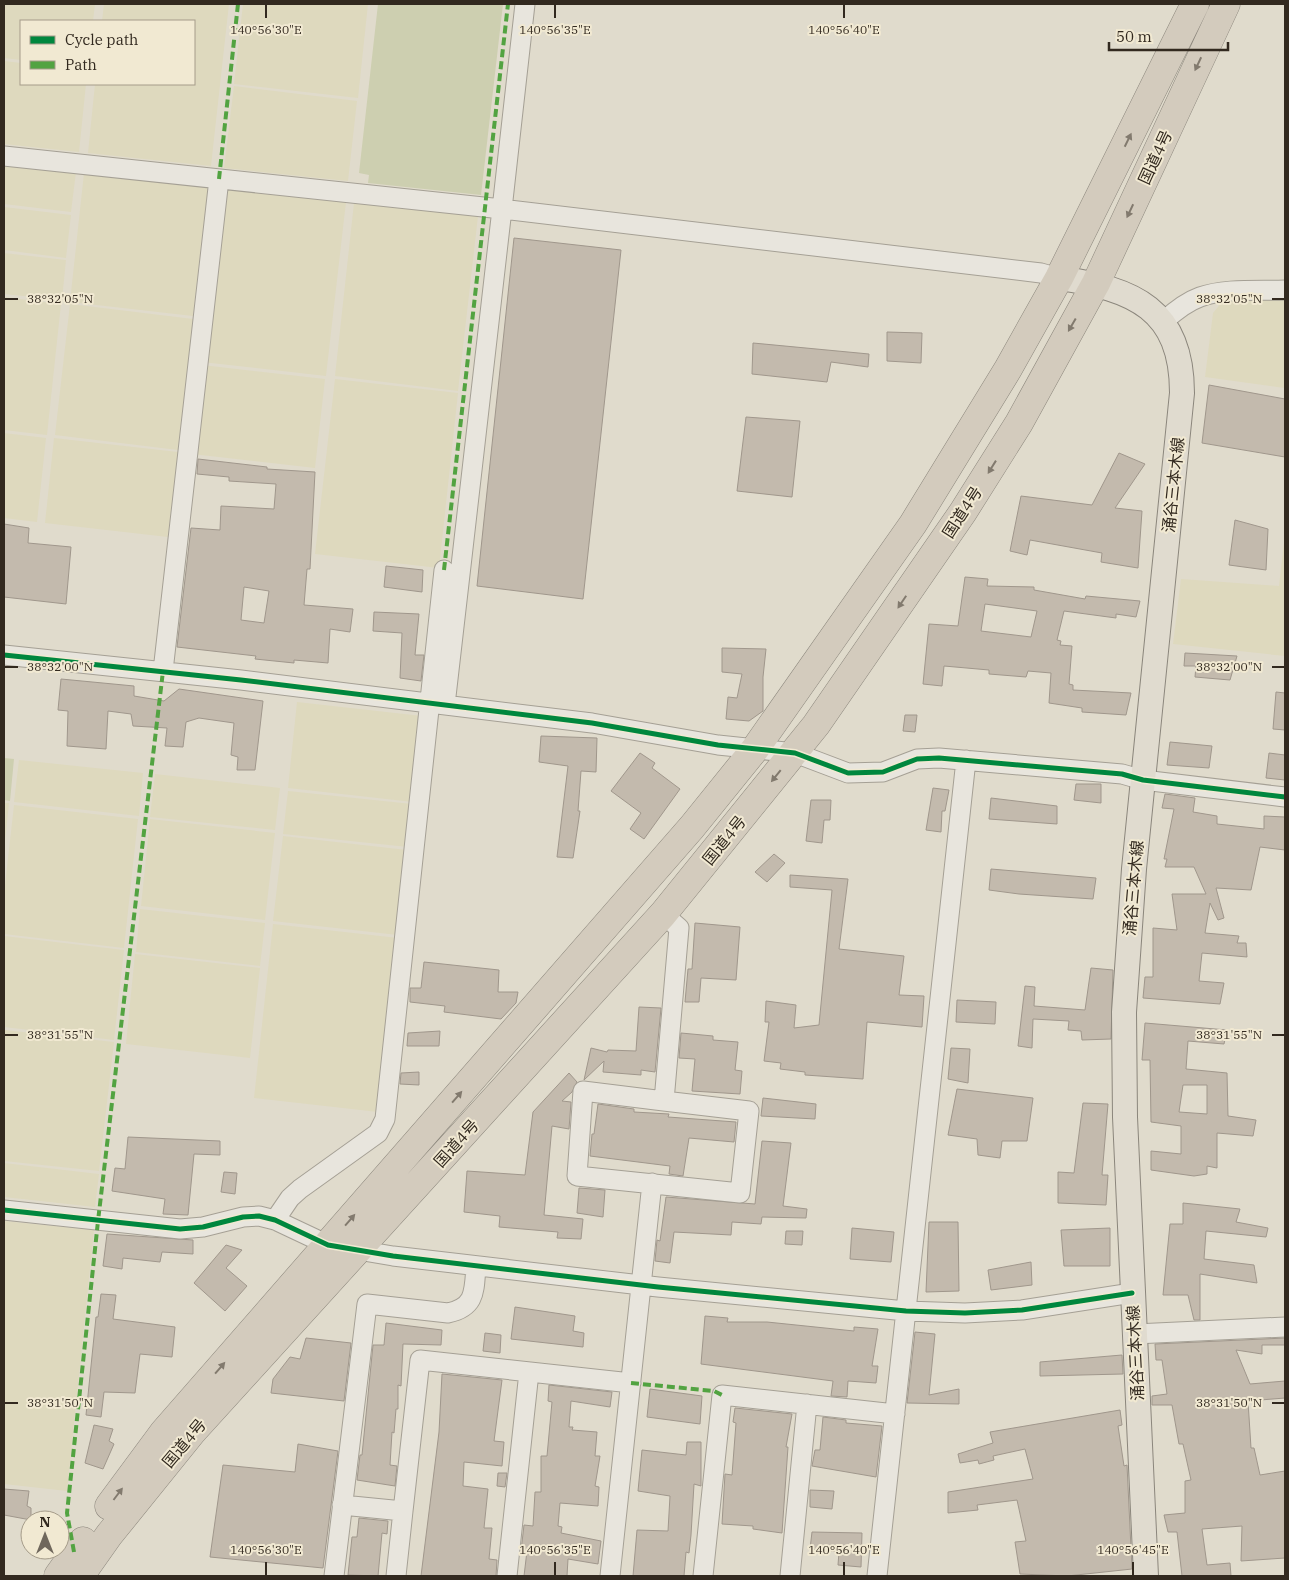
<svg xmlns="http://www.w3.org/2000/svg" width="1289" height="1580" font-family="'IBM Plex Serif','Noto Sans JP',serif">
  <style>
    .farmland { fill: #ded9be }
    .green { fill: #cdcfb0 }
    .building { fill: #c3baad; stroke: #a0978c; fill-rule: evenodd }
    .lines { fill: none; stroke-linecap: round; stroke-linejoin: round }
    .minor-casing { stroke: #a5a095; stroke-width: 21 }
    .major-casing { stroke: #8b867c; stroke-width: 26 }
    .highway-casing { stroke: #8b867c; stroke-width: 29 }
    .minor { stroke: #e8e5dd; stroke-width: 19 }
    .major { stroke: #e0dbcf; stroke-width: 24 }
    .highway { stroke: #d3cbbd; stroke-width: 28 }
    .quiet { stroke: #52a341; stroke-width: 4; stroke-dasharray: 8 4; stroke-linecap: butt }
    .cycleway-casing { stroke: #f1e9d2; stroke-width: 8 }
    .cycleway { stroke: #00873e; stroke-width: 5 }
    .oneway { fill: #827a6e }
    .ticks { fill: none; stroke: #32291f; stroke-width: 2 }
    .labels { text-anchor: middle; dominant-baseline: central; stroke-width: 4; stroke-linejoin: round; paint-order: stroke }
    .street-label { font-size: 16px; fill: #32291f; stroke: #f1e9d2 }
    .ticks-label { font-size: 12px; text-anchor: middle; fill: #32291f; stroke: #f1e9d2; stroke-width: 4; stroke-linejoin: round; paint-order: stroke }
  </style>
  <rect width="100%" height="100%" fill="#e0dbcc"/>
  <path class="farmland" d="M4 4H95L93 21H21V60L4 58Z
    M104 4H229L211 166 88 153 95 84H194V21H102Z
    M243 4H368L358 98 234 84Z
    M4 61 21 63V84H86L79 152 4 144Z
    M234 86 357 101 348 181 224 168Z
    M4 164 76 172 71 212 4 204Z
    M84 173 208 187 193 316 70 302Z
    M223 188 346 202 326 376 202 362Z
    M354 203 478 216 458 391 335 376Z
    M4 207 71 215 66 258 4 250Z
    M4 253 66 260 62 300 4 294Z
    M4 297 61 304 47 435 4 430Z
    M1285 299V388L1205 377 1213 313 1222 302Z
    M70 304 193 319 178 450 55 435Z
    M202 365 325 379 315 468 192 454Z
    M335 379 458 393 439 568 315 554Z
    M4 433 46 438 37 522 4 518Z
    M54 438 178 452 168 537 45 523Z
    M1285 534V656L1173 644 1181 579 1279 586Z
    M297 702 422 716 413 802 288 788Z
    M19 760 143 773 139 816 14 802Z
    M155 774 280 788 275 830 150 817Z
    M288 791 412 804 408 847 283 834Z
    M4 803H9L4 850Z
    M14 805 138 819 124 948 4 934V894Z
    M150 819 275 833 265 920 141 906Z
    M283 836 407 850 398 935 273 921Z
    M140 909 265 923 260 966 136 952Z
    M273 924 398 938 378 1112 254 1098Z
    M4 936 124 950 114 1040 4 1027Z
    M135 954 260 968 250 1058 126 1044Z
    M4 1030 114 1042 99 1171 4 1161Z
    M4 1163 99 1174 95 1207 4 1197Z
    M4 1221 94 1230 67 1491 4 1484Z"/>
  <path class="green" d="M378 4H503L481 195 368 183 369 175 359 173Z
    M4 758 14 759 10 801 4 800Z"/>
  <path class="building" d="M514 238 621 250 583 599 477 586Z
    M887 332 922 333 921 363 887 361Z
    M753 343 869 354 868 367 831 362 827 382 752 374Z
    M1209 385 1285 399V457L1202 443Z
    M746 417 800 421 792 497 737 491Z
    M1119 453 1145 464 1115 508 1142 511 1138 568 1101 562 1102 553 1030 540 1027 555 1010 551 1021 496 1092 505Z
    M198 459 267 467V469L315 472 310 569H307L304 605 353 609 350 632 330 629 328 663 294 660V663L255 659 256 656 177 647 191 528 220 530 221 506 274 509 276 484 229 481V477L197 474ZM244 587 269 591 264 623 241 620Z
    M1235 520 1268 529 1266 570 1229 565Z
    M4 524 29 528 28 543 71 547 66 604 4 597Z
    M386 566 423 570 422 592 384 587Z
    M965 577 988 579 987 586 1034 587V590L1085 599 1086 596 1140 601 1136 617 1116 614V618L1064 611 1057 640 1061 641 1060 645 1072 646 1069 684 1073 685V690L1131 693 1126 715 1082 712V708L1049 703 1051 673 1028 671 1026 677 989 674V670L944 666 942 686 923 684 929 624 958 626ZM985 604 1037 611 1031 637 981 631Z
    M374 612 419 614 415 655H424L421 681 400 678 402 633 373 631Z
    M722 648 766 649 763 677V711L749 721 726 719 728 697 737 698 742 674 722 672Z
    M1185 653 1237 656 1230 680 1195 677 1196 666H1184Z
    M61 679 134 686V696L164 701 179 689 263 701 255 770H237L238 757 231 755 234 723 199 718 186 722 183 747 165 746 167 728 133 726 131 714 108 711 106 749 67 746 68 711 58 710Z
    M1276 692 1285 693V730L1273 729Z
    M905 715H917L915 732 903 731Z
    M541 736 597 738 596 772 581 771 578 811H580L573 858 557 857 568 766 539 762Z
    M1170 742 1212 746 1209 768 1167 765Z
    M640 753 655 763 652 768 680 789 644 839 630 829 641 813 611 791Z
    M1269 753 1285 755V780L1266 778Z
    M1076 784H1101V803L1074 800Z
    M933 788 949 790 945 811H942L941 832 926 830Z
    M1165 794 1195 798 1193 812 1217 816V824L1264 829V816L1285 817V850L1260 847 1251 890 1216 888 1224 918 1218 920 1210 903 1205 933 1239 936 1237 943H1246L1247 957 1202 953 1199 981 1224 983 1220 1004 1143 998 1145 977H1153V928L1177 930 1172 894H1206L1194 867H1165L1167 859H1164L1174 809 1162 808Z
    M991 798 1057 806V824L989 819Z
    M811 800H831L830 820H824L822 843 806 841Z
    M774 854 785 863 767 882 755 872Z
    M991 869 1096 878 1093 899 1019 894 989 890Z
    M790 875 848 879 839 949 904 956 899 995 924 996 922 1027 867 1022 863 1079 805 1075V1072L780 1069 781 1063 764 1061 769 1022H765L766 1001 796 1005 794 1028 819 1025 832 890 790 887Z
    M695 923 740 927 736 980 701 978 699 1002H685L688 969H692Z
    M424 962 499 970 498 992H518L516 1003 501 1019 444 1012 445 1006 410 1002V988H421Z
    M1091 968 1113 970 1111 1039 1082 1040 1081 1031 1068 1030 1069 1021 1033 1019 1032 1048 1018 1046 1025 986 1035 987 1034 1006 1085 1010Z
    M957 1000 996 1002 995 1024 956 1022Z
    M639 1007 661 1008 655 1072 641 1070V1075L603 1072 604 1061 584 1080 591 1048 607 1052 608 1050 636 1051Z
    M1145 1023 1227 1030 1224 1044 1188 1041 1186 1069 1227 1073 1228 1116 1256 1120 1253 1136 1217 1133V1168L1207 1166V1174L1194 1176 1151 1170V1151L1181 1154V1126L1151 1122 1150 1060H1142ZM1183 1085H1207V1114L1179 1112Z
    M440 1031 439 1046H407L408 1033Z
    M681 1033 713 1036V1040L738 1042 735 1070 742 1071 740 1094 692 1091 695 1059 679 1058Z
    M951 1048 970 1049 968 1083 948 1079Z
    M419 1072V1085L400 1084 401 1073Z
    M569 1073 577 1082 572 1092 562 1101 571 1102 569 1129 552 1126 544 1215 583 1219 581 1239 557 1238 558 1232 499 1227 500 1216 464 1212 467 1171 525 1175 533 1112Z
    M957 1089 1033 1098 1027 1141H1002L1000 1158 978 1155 977 1139 948 1135Z
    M763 1098 816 1104 815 1119 761 1116Z
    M1083 1103 1108 1104 1102 1175H1108L1106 1205 1058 1203V1172L1074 1173Z
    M598 1104 634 1109V1112L669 1114 668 1117 736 1122 734 1142 689 1138 683 1176 669 1174 670 1166 590 1156 592 1134H594Z
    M128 1137 220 1141V1155L194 1154 188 1215 163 1214 165 1199 112 1191 115 1168 125 1169Z
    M762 1141 791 1143 783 1206 807 1209 806 1218 762 1217 761 1224 732 1222 731 1235 674 1232 670 1263 655 1261 657 1240 660 1241 666 1197 755 1204Z
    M224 1172 237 1173 235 1194 221 1192Z
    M579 1188 605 1190 603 1217 577 1213Z
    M1183 1203 1240 1209 1236 1222 1268 1228 1266 1237 1206 1231 1204 1259 1254 1265 1257 1283 1200 1274V1320H1194L1188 1295H1163L1170 1224H1183Z
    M929 1222H958L959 1291 926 1292Z
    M852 1228 894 1232 891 1262 850 1259Z
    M1110 1228V1266H1064L1061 1230Z
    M786 1231H803L802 1245 785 1244Z
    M107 1234 193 1240V1254L162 1252 160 1262 123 1258 122 1269 103 1266Z
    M226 1245 242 1250 226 1268 247 1286 225 1311 194 1283Z
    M1031 1262 1032 1285 991 1290 988 1270Z
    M101 1294 116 1295 113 1319 175 1327 172 1357 140 1354 135 1393 104 1392 101 1417 86 1415 96 1317H98Z
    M515 1307 575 1316 573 1331 584 1333 583 1347 511 1339Z
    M705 1316 728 1318 727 1322H767L854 1331V1327L878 1329 872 1366H878L876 1383 848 1381 847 1397 831 1396 833 1381 701 1364Z
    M386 1323 442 1330 441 1345 403 1344 401 1386 398 1385V1409H396L394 1433 392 1432 390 1465 397 1466 395 1486 357 1480 360 1455H362L373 1345H384Z
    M915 1332 935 1334 929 1395 959 1389V1404L907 1403Z
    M485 1333 501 1335 500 1353 483 1351Z
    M306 1338 351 1343 344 1401 271 1393 273 1379 290 1357 300 1359Z
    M1285 1338V1345H1262V1354L1236 1350 1250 1384 1285 1381V1398L1248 1401 1251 1448H1254L1260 1475 1285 1471V1558L1241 1561 1242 1526 1202 1529 1207 1565 1230 1563 1231 1576H1182L1177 1532H1168L1164 1515 1185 1513V1481L1191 1480 1183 1444H1179L1172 1405H1152V1396L1167 1394 1162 1360H1156L1155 1344Z
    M1122 1355 1123 1374 1040 1376V1362Z
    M442 1374 502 1380 494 1441 504 1442 502 1466 464 1462 463 1486 488 1489 484 1528H492L489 1559 497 1560 496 1576H421L439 1432Z
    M549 1385 612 1392 610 1407 571 1401 569 1427H573L572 1430 597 1432 595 1456H600L595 1486 599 1487 598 1506 560 1503 558 1526 562 1527 561 1533 601 1541 598 1564 568 1559 567 1576H524L527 1551H521L524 1525 533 1526 535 1492H541V1456H547L552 1402 548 1401Z
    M650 1389 702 1396 700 1424 647 1417Z
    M735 1408 792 1414 786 1447H788L782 1533 753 1529V1526L722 1524 725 1474 732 1475 736 1423 733 1422Z
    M1120 1410 1122 1425 1118 1426 1124 1466 1127 1465 1132 1569 1067 1576 1020 1574 1015 1542 1026 1541 1017 1500 977 1505 978 1510 948 1513V1492L1033 1479 1025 1449 993 1456 994 1460 979 1464 978 1460 960 1463 958 1454 993 1443 990 1432Z
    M823 1417 846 1420V1423L882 1426 876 1477 812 1466 815 1450H820Z
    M94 1425 113 1429 109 1441 114 1444 103 1469 85 1463Z
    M687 1442H701V1486L694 1484 691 1535 689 1553 686 1552 684 1576H633L637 1530 668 1531 670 1496 638 1491 642 1450 686 1455Z
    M298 1444 338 1451 323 1568 210 1557 223 1465 295 1472Z
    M498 1473H507L505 1487 497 1486Z
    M4 1489 29 1491 27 1506 31 1508V1520L4 1515Z
    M810 1490 834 1491 832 1509 810 1507Z
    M359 1518 388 1521 387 1534 382 1533 378 1576 348 1575 352 1537H357Z
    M812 1532 862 1533 861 1567 838 1565 839 1552 810 1549Z"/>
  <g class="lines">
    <g class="minor-casing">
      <path id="minor" d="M525 4 502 209 1041 273 1059 278
        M4 156 502 209 445 705
        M1164 321C1175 311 1186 302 1200 297 1225 288 1258 291 1285 290
        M4 655 241 680 592 723 718 745 795 753 848 773 883 772 917 759 939 758 1122 774 1143 780 1285 797
        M163 671 219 179
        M663 914 679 928 664 1101 583 1091 577 1176 740 1193 749 1111 664 1101
        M4 1210 180 1229 203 1227 243 1217 259 1216 275 1220 328 1245 393 1256 658 1287 906 1311 965 1313 1022 1310 1132 1293
        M275 1220 290 1198 300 1189 378 1133 385 1119 444 570
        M1135 1334 1285 1327
        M342 1505 403 1511 396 1576
        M403 1511 420 1360 631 1383
        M334 1576 367 1304 448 1313C476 1307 474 1291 476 1266
        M507 1576 529 1372
        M610 1576 652 1183
        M703 1576 722 1395 895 1414
        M790 1576 807 1404
        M877 1576 966 760"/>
    </g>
    <g class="major-casing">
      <path id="major" d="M1059 278C1134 289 1182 309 1182 393L1134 869 1124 1012 1125 1117 1146 1576"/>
    </g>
    <g class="highway-casing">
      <path id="highway" d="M109 1506 163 1433 692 827 755 749 913 524 1008 369 1059 278 1195 4
        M58 1576 83 1541
        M80 1576 109 1535 193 1431 663 914 816 725 963 512 1019 423 1096 283 1226 4"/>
    </g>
    <use href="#minor" class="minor"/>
    <use href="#major" class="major"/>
    <use href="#highway" class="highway"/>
    <path class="quiet" d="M219 179 238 4
      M444 570 508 4
      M631 1383 714 1391 722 1395
      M74 1552 67 1513 98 1221 163 671"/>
    <g class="cycleway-casing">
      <path id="cycleway" d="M4 655 241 680 592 723 718 745 795 753 848 773 883 772 917 759 939 758 1122 774 1143 780 1285 797
        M4 1210 180 1229 203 1227 243 1217 259 1216 275 1220 328 1245 393 1256 658 1287 906 1311 965 1313 1022 1310 1132 1293"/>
    </g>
    <use href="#cycleway" class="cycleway"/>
  </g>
  <defs><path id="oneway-solid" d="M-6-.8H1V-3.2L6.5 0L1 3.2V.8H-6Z" transform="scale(1.25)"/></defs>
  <g class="oneway">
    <use href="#oneway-solid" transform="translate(1198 64) rotate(115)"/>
    <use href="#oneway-solid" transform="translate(1128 140) rotate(-64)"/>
    <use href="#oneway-solid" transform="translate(1130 211) rotate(115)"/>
    <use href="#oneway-solid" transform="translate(1072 325) rotate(120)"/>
    <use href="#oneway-solid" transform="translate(992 467) rotate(122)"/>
    <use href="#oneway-solid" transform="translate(902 602) rotate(124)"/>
    <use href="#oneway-solid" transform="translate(776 776) rotate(129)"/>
    <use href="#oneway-solid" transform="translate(457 1097) rotate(-49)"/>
    <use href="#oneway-solid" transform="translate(350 1220) rotate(-49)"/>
    <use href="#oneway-solid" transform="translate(220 1368) rotate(-49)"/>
    <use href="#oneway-solid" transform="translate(118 1494) rotate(-53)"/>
  </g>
  <path class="ticks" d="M266 5V18M555 5V18M844 5V18M5 299H18M1272 299H1284M5 667H18M1272 667H1284M5 1035H18M1272 1035H1284M5 1403H18M1272 1403H1284M266 1562V1575M555 1562V1575M844 1562V1575M1133 1562V1575"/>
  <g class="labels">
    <g class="street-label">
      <text transform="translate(1155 157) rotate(-65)">国道4号</text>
      <text transform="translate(1173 485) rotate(-84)">涌谷三本木線</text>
      <text transform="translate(962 512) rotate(-57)">国道4号</text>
      <text transform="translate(724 840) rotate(-51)">国道4号</text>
      <text transform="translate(1133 888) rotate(-85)">涌谷三本木線</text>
      <text transform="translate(456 1143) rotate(-48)">国道4号</text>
      <text transform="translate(1135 1353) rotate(-93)">涌谷三本木線</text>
      <text transform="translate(184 1443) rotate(-50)">国道4号</text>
    </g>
  </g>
  <g class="ticks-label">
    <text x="266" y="34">140°56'30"E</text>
    <text x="555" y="34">140°56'35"E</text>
    <text x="844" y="34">140°56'40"E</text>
    <text x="60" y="303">38°32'05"N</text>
    <text x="1229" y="303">38°32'05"N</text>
    <text x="60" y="671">38°32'00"N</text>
    <text x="1229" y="671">38°32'00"N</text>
    <text x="60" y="1039">38°31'55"N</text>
    <text x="1229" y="1039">38°31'55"N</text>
    <text x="60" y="1407">38°31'50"N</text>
    <text x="1229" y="1407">38°31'50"N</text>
    <text x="266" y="1554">140°56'30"E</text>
    <text x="555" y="1554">140°56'35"E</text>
    <text x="844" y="1554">140°56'40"E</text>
    <text x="1133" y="1554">140°56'45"E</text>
  </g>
  <rect width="1289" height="1580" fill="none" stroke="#32291f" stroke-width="10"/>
  <rect x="20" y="20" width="175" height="65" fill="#f1e9d2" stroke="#a59c8a"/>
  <rect x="30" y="36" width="25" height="8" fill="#00873e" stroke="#a59c8a"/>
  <text x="65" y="45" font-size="15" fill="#32291f">Cycle path</text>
  <rect x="30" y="61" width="25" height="8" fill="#52a341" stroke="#a59c8a"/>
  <text x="65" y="70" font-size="15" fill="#32291f">Path</text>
  <g transform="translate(45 1535)"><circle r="24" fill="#f1e9d2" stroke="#a59c8a"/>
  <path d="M0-4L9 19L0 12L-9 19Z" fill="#6f675c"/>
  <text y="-8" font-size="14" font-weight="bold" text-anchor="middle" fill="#32291f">N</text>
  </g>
  <path d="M1109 42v8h119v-8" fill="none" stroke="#32291f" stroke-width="2.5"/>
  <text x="1116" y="42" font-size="15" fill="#32291f" stroke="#f1e9d2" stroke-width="4" paint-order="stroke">50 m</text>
</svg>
